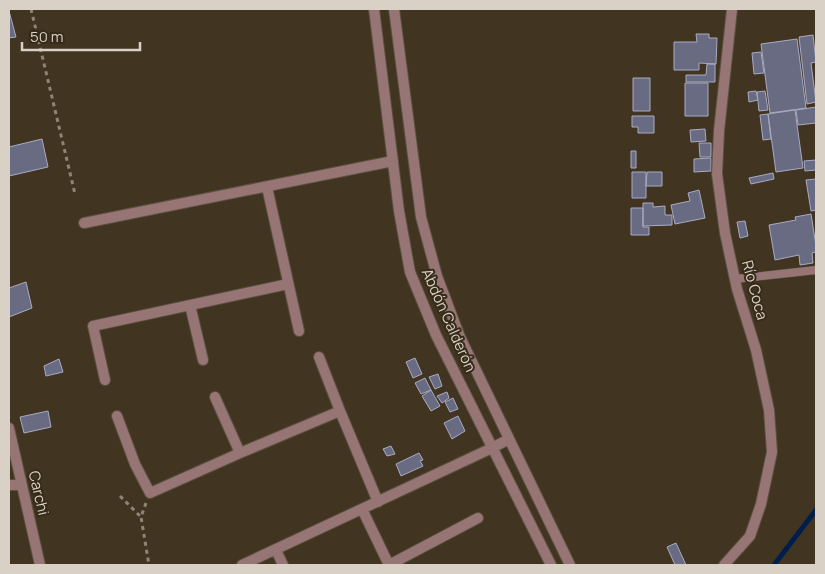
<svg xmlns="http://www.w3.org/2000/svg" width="825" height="574" font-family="Manrope,sans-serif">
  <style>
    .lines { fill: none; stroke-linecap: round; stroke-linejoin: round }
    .stream { stroke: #001e4c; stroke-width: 5 }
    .building { fill: #686b81; stroke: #a8abc3 }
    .lane-casing { stroke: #5c5140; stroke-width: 9 }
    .street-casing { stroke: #5c5140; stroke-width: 12 }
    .path { stroke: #8f8577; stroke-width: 3; stroke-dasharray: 4 4; stroke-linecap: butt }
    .lane { stroke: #967574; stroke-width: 8 }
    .street { stroke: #967574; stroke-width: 10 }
    .labels { text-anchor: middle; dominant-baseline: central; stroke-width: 4; stroke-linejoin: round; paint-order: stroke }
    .street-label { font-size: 15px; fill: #d9d1c6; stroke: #372b19 }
  </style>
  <rect width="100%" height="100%" fill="#413522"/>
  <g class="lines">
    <path class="stream" d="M774 565 816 510"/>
  </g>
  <path class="building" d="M9 11 16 37 9 38Z
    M696 34H709V38H717L716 64 699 63V70H674V42H697Z
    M813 35 816 62 811 63 816 102 807 104 799 37Z
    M797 39 806 108 770 113 761 44Z
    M761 52 764 73 754 74 752 53Z
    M707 64H715V82H686V75H706Z
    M633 78H650V111H633Z
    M685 83H708V116H685Z
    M756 91 758 100 749 102 748 92Z
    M765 91 768 110 759 111 757 92Z
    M816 107V123L798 125 796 110Z
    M795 110 803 168 776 172 768 114Z
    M768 114 771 139 763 140 760 115Z
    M632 116H654V133H638V127H632Z
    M705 129 706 141 691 142 690 130Z
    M42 139 48 167 9 176V147Z
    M699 143H711V157H700Z
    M631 151H636V168H631Z
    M711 158V171L694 172V159Z
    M816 160V170L805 171 804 161Z
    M632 172H646V198H632Z
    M647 172H662V186H646Z
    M773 173 774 179 751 184 749 178Z
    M816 179V210L811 211 806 180Z
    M699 190 705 218 675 224 671 205 690 201 688 193Z
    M643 203H653V207L665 206V215H672V225L643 226Z
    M631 208H643V227H649V235H631Z
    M811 214 816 246V252L812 253 813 263 800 265 799 255 775 260 769 225 796 220 795 217Z
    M745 221 748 236 740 238 737 222Z
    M26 282 32 308 9 317V288Z
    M415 358 422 374 413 378 406 362Z
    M59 359 63 372 46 376 44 366Z
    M438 374 442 386 435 389 429 377Z
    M425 378 431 390 421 394 415 383Z
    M431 390 440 406 431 411 422 396Z
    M447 392 449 398 442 403 437 396Z
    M453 398 458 409 450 412 445 402Z
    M48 411 51 427 24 433 20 417Z
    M458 416 465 431 452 439 444 423Z
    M391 446 395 454 387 456 383 449Z
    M419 453 423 460 420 461 423 466 401 476 396 464Z
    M676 543 686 565H675L667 547Z"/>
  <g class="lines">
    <g class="lane-casing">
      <path id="lane" d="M735 279 816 270"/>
    </g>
    <g class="street-casing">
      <path id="street" d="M374 9 399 211 410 272 436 335 551 565
        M394 9 421 217 437 276 460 337 570 565
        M267 187 299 331
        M84 223 393 161
        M190 305 203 360
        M319 357 340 411
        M105 380 93 326 288 284
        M215 397 240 453
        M117 416 135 464 150 493 240 453 340 411 378 502
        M9 428 40 565
        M9 485H22
        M362 509 389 565 478 518
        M276 550 283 565
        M242 565 492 448 509 439
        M724 565 750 536 761 504 772 452 769 410 756 350 737 289 725 233 717 174 719 131 732 9"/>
    </g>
    <path class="path" d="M31 9 75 194
      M120 496 141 517
      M146 503 141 517 149 565"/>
    <use href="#lane" class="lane"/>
    <use href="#street" class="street"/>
  </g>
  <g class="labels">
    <g class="street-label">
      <text transform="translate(755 290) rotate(75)">Río Coca</text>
      <text transform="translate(449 320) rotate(66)">Abdón Calderón</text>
      <text transform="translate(39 493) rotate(77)">Carchi</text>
    </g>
  </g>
  <rect width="825" height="574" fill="none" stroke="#d9d1c6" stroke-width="20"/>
  <path d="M22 42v8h118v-8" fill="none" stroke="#d9d1c6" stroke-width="2.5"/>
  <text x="30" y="42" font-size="15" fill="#d9d1c6" stroke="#372b19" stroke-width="4" paint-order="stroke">50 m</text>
</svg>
